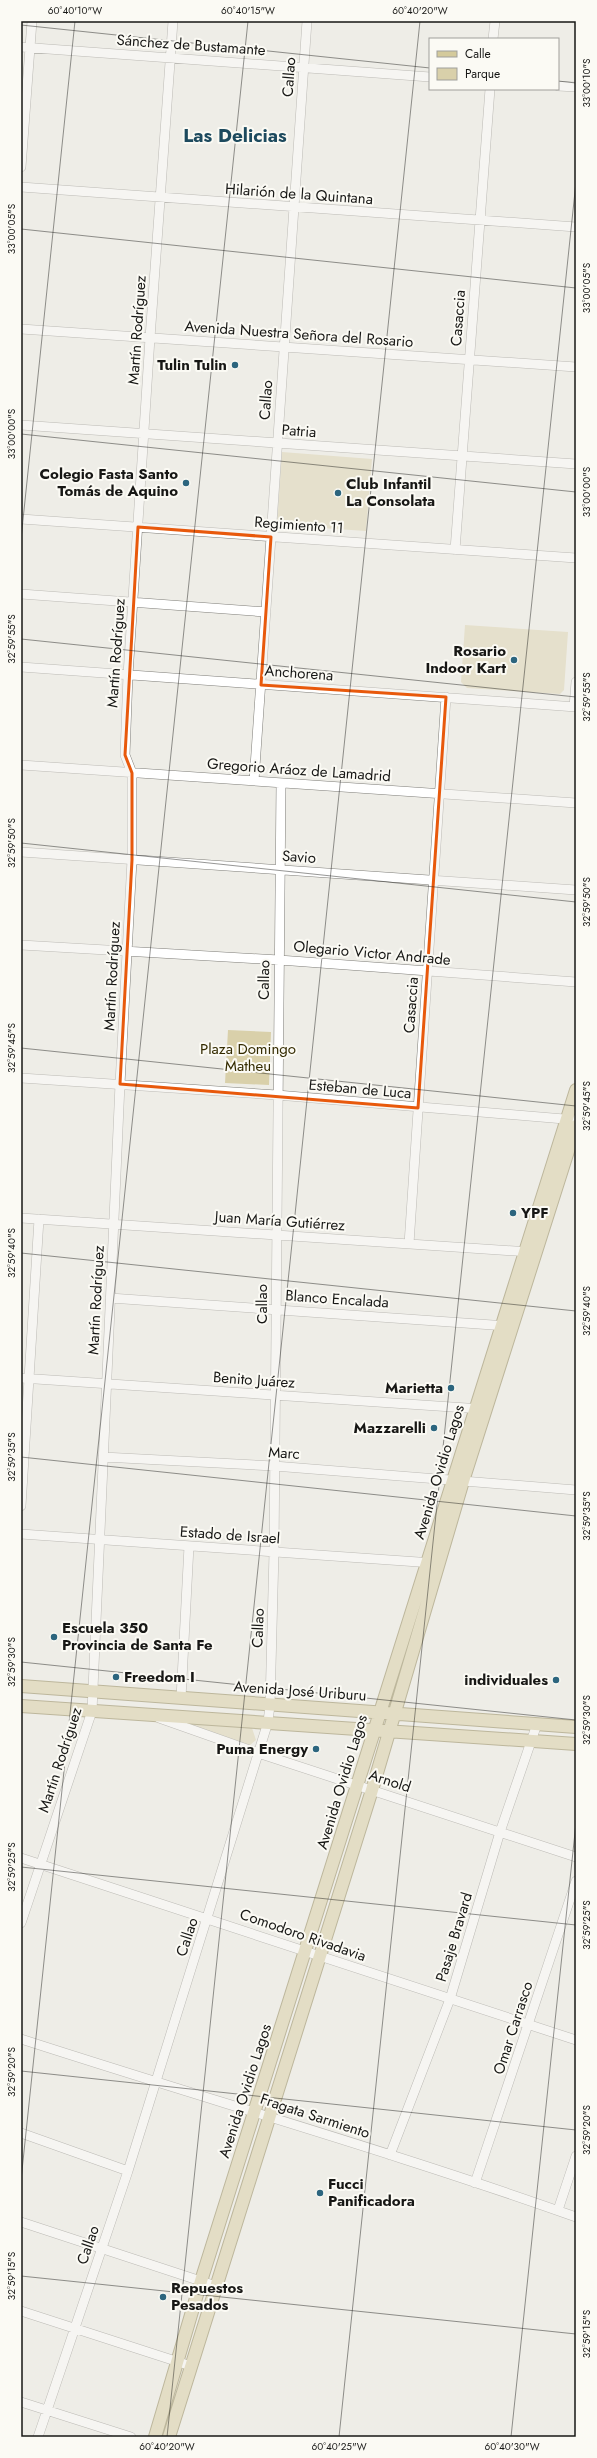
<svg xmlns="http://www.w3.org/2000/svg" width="597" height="2458" font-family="Jost,sans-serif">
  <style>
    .green { fill: #d9d0aa }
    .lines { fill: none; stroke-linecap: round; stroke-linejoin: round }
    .minor-casing { stroke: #7f7e79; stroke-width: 10 }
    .major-casing { stroke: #807541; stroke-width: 14 }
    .minor { stroke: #fff; stroke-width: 9 }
    .major { stroke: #d4ca9b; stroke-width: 12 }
    .marked { fill: none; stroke: #e8590c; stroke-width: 3; stroke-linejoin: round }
    .ticks { fill: none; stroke: #171715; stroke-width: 1; stroke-opacity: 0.45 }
    .poi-dot { fill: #2c657e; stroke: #fbfaf4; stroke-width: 1.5 }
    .labels { text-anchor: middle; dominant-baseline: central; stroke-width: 4; stroke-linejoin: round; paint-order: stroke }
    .street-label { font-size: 15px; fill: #171715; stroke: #fbfaf4 }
    .poi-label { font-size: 15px; font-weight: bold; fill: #171715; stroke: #fbfaf4; text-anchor: end }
    .park-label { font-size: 15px; fill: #342b00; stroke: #fbfaf4 }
    .district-label { font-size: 19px; font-weight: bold; fill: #1d4a5e; stroke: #fbfaf4 }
    .neatline { fill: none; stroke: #171715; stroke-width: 1.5 }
    .ticks-label { font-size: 10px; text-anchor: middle; fill: #171715 }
  </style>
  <rect width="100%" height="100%" fill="#eeede7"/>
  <path class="green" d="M282 452 372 459 366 531 277 525Z
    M465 625 568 632 564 690 560 694 467 688 461 682Z
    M228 1030 271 1032 269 1085 225 1083Z
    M194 1723 252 1728 256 1740 250 1745H245L192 1725Z"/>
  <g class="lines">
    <g class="minor-casing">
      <path id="minor" d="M493 39 495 21
        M21 47 430 77
        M558 86 576 87
        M21 167 32 21
        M21 187 576 227
        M21 329 576 367
        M21 425 576 464
        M21 519 576 558
        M455 550 490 89
        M21 594 266 612
        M21 667 576 707
        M574 707 576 682
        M21 765 576 803
        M254 781 307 21
        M21 852 576 890
        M21 945 279 960 576 982
        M21 1078 277 1095 576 1120
        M21 1218 530 1252
        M409 1244 446 697
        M110 1298 507 1326
        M21 1378 482 1409
        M103 1457 274 1466 576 1490
        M21 1506 39 1219
        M21 1534 433 1563
        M181 1698 189 1546
        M159 1718 258 1753 576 1857
        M21 1858 576 2040
        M21 1923 92 1711 120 1084 132 860V773L125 755 128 675 150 338 173 21
        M21 2039C206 2099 393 2152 576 2217
        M21 2133 128 2171
        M390 2155 450 1999 500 1832 537 1724
        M475 2183 576 1881
        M558 2210 576 2156
        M21 2222 216 2286
        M21 2311 191 2366
        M21 2402 131 2437
        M38 2437 128 2171 268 1722 270 1705 274 1552 281 783"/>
    </g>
    <g class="major-casing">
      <path id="major" d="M21 1686 576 1727
        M21 1706 576 1744
        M155 2437 201 2281 576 1090
        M169 2437 372 1790 463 1481 576 1126"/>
    </g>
    <use href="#minor" class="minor"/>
    <use href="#major" class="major"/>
  </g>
  <path d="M0 0H597V2458H0ZM138 527 271 537 261 685 446 697 418 1108 120 1084 132 860V773L125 755Z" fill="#eeede7" fill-opacity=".55" fill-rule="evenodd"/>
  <path class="marked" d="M138 527 271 537 261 685 446 697 418 1108 120 1084 132 860V773L125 755Z"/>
  <path class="ticks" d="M21 25 430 68M558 81 576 83M21 229 576 288M21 434 576 492M21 539 75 21M21 639 576 697M21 843 576 902M21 1048 576 1106M21 1253 576 1311M21 1457 576 1516M21 1662 576 1720M21 1867 576 1925M21 2071 576 2130M21 2180 248 21M21 2276 576 2334M167 2437 420 21M339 2437 576 182M511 2437 576 1823"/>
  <g class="poi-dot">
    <circle cx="235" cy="365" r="4"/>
    <circle cx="186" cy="483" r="4"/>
    <circle cx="338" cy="493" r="4"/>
    <circle cx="514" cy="660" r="4"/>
    <circle cx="513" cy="1213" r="4"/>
    <circle cx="451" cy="1388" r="4"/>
    <circle cx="434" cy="1428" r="4"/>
    <circle cx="54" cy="1637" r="4"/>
    <circle cx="116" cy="1677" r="4"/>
    <circle cx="556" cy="1680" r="4"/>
    <circle cx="316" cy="1749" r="4"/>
    <circle cx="320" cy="2193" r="4"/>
    <circle cx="163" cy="2297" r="4"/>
  </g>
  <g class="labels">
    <g class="street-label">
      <text transform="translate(191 45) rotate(4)">Sánchez de Bustamante</text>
      <text transform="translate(289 77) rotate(-86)">Callao</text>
      <text transform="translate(299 194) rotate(4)">Hilarión de la Quintana</text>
      <text transform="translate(458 318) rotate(-86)">Casaccia</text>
      <text transform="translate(137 330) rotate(-86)">Martín Rodríguez</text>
      <text transform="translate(299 334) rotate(4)">Avenida Nuestra Señora del Rosario</text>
      <text transform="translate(266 400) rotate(-86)">Callao</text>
      <text transform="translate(299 431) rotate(4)">Patria</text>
      <text transform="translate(299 525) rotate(4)">Regimiento 11</text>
      <text transform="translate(116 653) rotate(-86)">Martín Rodríguez</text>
      <text transform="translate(299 673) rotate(4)">Anchorena</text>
      <text transform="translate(299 770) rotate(4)">Gregorio Aráoz de Lamadrid</text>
      <text transform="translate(299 857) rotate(4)">Savio</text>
      <text transform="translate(372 953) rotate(5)">Olegario Victor Andrade</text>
      <text transform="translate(112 976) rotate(-87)">Martín Rodríguez</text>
      <text transform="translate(264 980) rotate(-89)">Callao</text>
      <text transform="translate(411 1005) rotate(-86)">Casaccia</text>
      <text transform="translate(360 1089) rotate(5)">Esteban de Luca</text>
      <text transform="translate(280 1221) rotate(4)">Juan María Gutiérrez</text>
      <text transform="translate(337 1299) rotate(4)">Blanco Encalada</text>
      <text transform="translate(96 1300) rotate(-87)">Martín Rodríguez</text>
      <text transform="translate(262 1304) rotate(-90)">Callao</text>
      <text transform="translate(254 1380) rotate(4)">Benito Juárez</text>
      <text transform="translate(284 1453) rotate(4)">Marc</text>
      <text transform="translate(439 1472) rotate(-73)">Avenida Ovidio Lagos</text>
      <text transform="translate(230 1535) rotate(4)">Estado de Israel</text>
      <text transform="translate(258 1628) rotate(-88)">Callao</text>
      <text transform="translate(300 1691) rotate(4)">Avenida José Uriburu</text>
      <text transform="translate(60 1760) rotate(-72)">Martín Rodríguez</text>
      <text transform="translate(390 1781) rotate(18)">Arnold</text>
      <text transform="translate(342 1782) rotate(-73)">Avenida Ovidio Lagos</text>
      <text transform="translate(303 1935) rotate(19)">Comodoro Rivadavia</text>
      <text transform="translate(187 1937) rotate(-72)">Callao</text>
      <text transform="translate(454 1937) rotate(-73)">Pasaje Bravard</text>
      <text transform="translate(513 2028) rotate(-72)">Omar Carrasco</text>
      <text transform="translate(245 2091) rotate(-72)">Avenida Ovidio Lagos</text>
      <text transform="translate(315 2116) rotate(18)">Fragata Sarmiento</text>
      <text transform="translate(88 2245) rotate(-71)">Callao</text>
    </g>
    <g class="poi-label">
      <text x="227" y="365">Tulin Tulin</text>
      <text x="178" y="474">Colegio Fasta Santo<tspan x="178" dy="17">Tomás de Aquino</tspan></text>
      <text x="346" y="484" text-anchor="start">Club Infantil<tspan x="346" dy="17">La Consolata</tspan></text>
      <text x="506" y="651">Rosario<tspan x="506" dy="17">Indoor Kart</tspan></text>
      <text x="521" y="1213" text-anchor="start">YPF</text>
      <text x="443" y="1388">Marietta</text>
      <text x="426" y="1428">Mazzarelli</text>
      <text x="62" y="1628" text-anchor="start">Escuela 350<tspan x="62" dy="17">Provincia de Santa Fe</tspan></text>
      <text x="124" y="1677" text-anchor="start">Freedom I</text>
      <text x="548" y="1680">individuales</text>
      <text x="308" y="1749">Puma Energy</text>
      <text x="328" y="2184" text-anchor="start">Fucci<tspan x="328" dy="17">Panificadora</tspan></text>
      <text x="171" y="2288" text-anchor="start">Repuestos<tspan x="171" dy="17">Pesados</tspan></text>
    </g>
    <g class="park-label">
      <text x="248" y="1049">Plaza Domingo<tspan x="248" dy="17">Matheu</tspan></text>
    </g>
    <g class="district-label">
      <text x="235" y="135">Las Delicias</text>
    </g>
  </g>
  <rect width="597" height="2458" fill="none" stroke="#fbfaf4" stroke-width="44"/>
  <rect x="429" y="38" width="130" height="52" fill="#fbfaf4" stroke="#a09f9b"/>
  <rect x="437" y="51" width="20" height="6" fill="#d4ca9b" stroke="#a09f9b"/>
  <text x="465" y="58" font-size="12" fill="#171715">Calle</text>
  <rect x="437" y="68" width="20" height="12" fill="#d9d0aa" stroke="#a09f9b"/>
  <text x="465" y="78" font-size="12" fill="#171715">Parque</text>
  <rect x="22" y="22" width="553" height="2414" class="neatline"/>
  <g class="ticks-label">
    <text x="75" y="14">60°40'10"W</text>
    <text x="248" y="14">60°40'15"W</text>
    <text x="420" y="14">60°40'20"W</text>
    <text transform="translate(586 83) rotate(-90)" y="4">33°00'10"S</text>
    <text transform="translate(11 229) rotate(-90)" y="4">33°00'05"S</text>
    <text transform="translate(586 288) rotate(-90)" y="4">33°00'05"S</text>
    <text transform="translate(11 434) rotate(-90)" y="4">33°00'00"S</text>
    <text transform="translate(586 492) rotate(-90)" y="4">33°00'00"S</text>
    <text transform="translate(11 639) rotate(-90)" y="4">32°59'55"S</text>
    <text transform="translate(586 697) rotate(-90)" y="4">32°59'55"S</text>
    <text transform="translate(11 843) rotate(-90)" y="4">32°59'50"S</text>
    <text transform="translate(586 902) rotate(-90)" y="4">32°59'50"S</text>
    <text transform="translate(11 1048) rotate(-90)" y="4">32°59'45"S</text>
    <text transform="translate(586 1106) rotate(-90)" y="4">32°59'45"S</text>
    <text transform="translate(11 1253) rotate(-90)" y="4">32°59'40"S</text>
    <text transform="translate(586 1311) rotate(-90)" y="4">32°59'40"S</text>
    <text transform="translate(11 1457) rotate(-90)" y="4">32°59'35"S</text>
    <text transform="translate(586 1516) rotate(-90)" y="4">32°59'35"S</text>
    <text transform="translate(11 1662) rotate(-90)" y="4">32°59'30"S</text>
    <text transform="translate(586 1720) rotate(-90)" y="4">32°59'30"S</text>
    <text transform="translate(11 1867) rotate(-90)" y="4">32°59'25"S</text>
    <text transform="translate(586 1925) rotate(-90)" y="4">32°59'25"S</text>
    <text transform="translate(11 2072) rotate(-90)" y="4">32°59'20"S</text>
    <text transform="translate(586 2130) rotate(-90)" y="4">32°59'20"S</text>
    <text transform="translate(11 2276) rotate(-90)" y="4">32°59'15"S</text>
    <text transform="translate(586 2334) rotate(-90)" y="4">32°59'15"S</text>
    <text x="167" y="2450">60°40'20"W</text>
    <text x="339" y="2450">60°40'25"W</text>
    <text x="512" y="2450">60°40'30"W</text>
  </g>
</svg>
